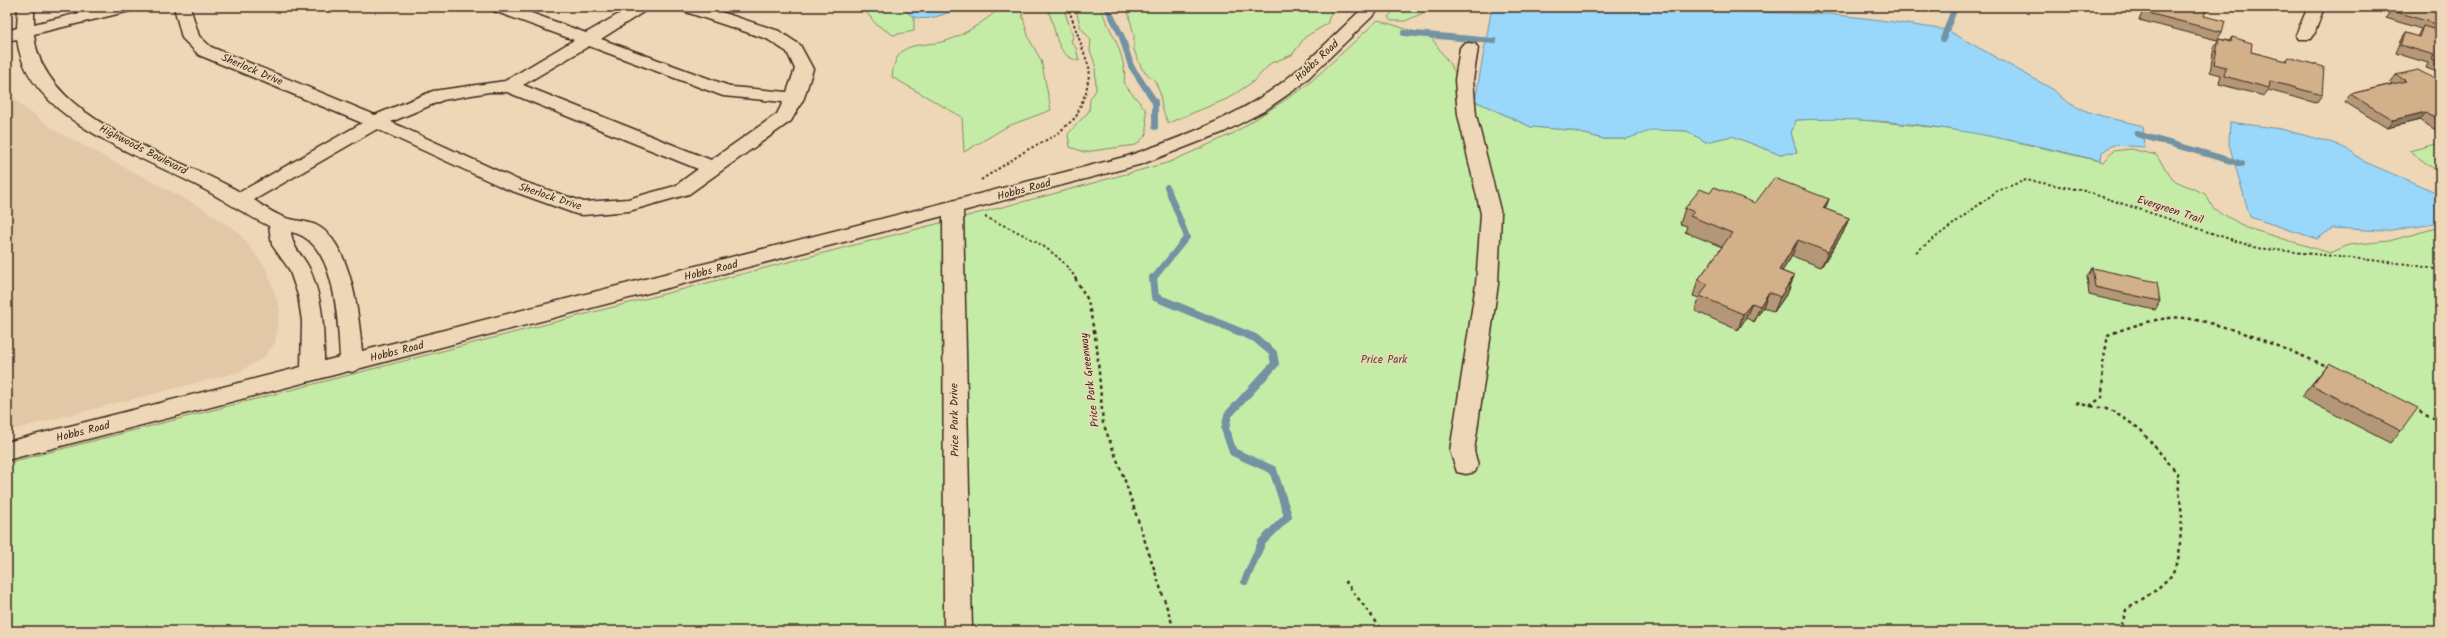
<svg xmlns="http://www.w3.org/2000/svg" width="2447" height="638" font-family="Kalam,sans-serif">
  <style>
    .built { fill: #e2c8a6 }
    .green { fill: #c5eca7; stroke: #808b62 }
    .water { fill: #99d8fa; stroke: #7392a2 }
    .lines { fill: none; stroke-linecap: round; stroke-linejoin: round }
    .stream-far1 { stroke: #7392a2; stroke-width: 6 }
    .stream { stroke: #7392a2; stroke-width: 8 }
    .minor-casing { stroke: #3b2a1e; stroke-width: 3 }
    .path-far1 { stroke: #3b2a1e; stroke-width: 2; stroke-dasharray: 2.5 2.5; stroke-linecap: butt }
    .path { stroke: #3b2a1e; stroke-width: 2.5; stroke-dasharray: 3.5 3.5; stroke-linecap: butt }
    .minor { fill: #edd7b6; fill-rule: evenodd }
    .wall { fill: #b49777; stroke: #3b2a1e }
    .shaded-wall { fill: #927b61; stroke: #3b2a1e }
    .building { fill: #d1b08a; stroke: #3b2a1e }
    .labels { text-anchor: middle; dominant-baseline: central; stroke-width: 3.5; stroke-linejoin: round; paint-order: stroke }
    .street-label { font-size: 11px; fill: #3b2a1e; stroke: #edd7b6 }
    .park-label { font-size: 11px; fill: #504733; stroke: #edd7b6 }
  </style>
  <rect width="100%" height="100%" fill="#edd7b6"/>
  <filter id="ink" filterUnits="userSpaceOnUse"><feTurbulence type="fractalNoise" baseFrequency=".025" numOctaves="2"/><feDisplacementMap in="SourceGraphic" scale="8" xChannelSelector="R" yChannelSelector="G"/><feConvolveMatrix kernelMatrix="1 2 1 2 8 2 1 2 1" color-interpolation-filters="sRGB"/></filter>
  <g filter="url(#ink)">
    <path class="built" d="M7 91 22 106 56 131 202 208 238 232 266 268 280 309 275 343 264 357 239 372 7 431Z"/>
    <path class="green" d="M862 7H903L914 16V31L893 35 876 24Z
      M1001 7H1020L1029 39 1041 60 1051 110 1008 126 964 152 962 117 892 77C896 38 918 48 946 41 964 35 987 20 1001 7Z
      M1046 7H1063L1073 36 1071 42 1076 48 1079 61C1052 55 1058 26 1046 7Z
      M1075 7H1100C1110 32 1128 57 1124 84L1146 110 1147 134 1136 145 1084 152 1070 147 1068 134 1089 111 1090 99 1096 90 1095 64 1090 50 1091 40 1081 28Z
      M1132 7H1333L1327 24 1305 37 1292 55 1271 63 1254 81 1227 99 1168 123 1162 108 1160 93 1155 81 1142 69 1134 50V35L1128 12Z
      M1397 7H1436L1405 21H1391L1388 17Z
      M1378 20 1431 37 1475 101 1531 127 1569 130 1604 139H1626L1653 129 1687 131 1706 142 1732 136 1778 154 1797 153 1791 133 1796 120 1843 118 1969 131 2104 162 2113 151 2131 149 2156 155 2173 180 2205 194 2214 209 2247 228 2330 253 2349 245 2389 241 2440 227V631H7V463L1049 195 1170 162 1234 133 1305 87Z
      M2440 143V173L2409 151Z"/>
    <path class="water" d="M903 7H956L955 10C939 16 915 27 903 7Z
      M1492 7H1700L1745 12 1828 14 1873 19 1947 30 2054 90C2073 114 2115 118 2143 126L2145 147 2113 145 2102 152 2101 161C1999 136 1901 115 1796 120L1791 133 1797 153 1778 154 1732 136 1706 142 1687 131 1653 130 1626 139H1604L1569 130 1531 127 1475 101Z
      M2230 122 2281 129 2333 143 2349 150 2365 162 2440 194V221L2436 224 2384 231 2333 228 2317 239 2250 217 2229 144Z"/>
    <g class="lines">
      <path class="stream-far1" d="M1107 7 1122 37 1131 66 1155 102V127
        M1404 33 1494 41
        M1943 39 1955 7
        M2137 134 2242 164
        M1153 279 1187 237 1167 187"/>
      <path class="stream" d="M1153 278 1155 297 1255 338 1273 353 1275 364 1228 415 1225 429 1233 452 1273 470 1288 516 1262 542 1245 581"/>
      <g class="minor-casing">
        <path id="minor" d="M18 7H34V24L104 7H132L130 11 34 34C41 120 176 155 240 192L362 123 199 55 182 38 174 7H190L199 36 211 47 375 115 433 91 505 81 574 40 494 11 492 7H515L586 33 631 7H651L601 39 732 87 787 92 795 69 787 52 767 39 683 11 681 7H706L779 31 800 45 813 69 804 98 791 121 689 194 629 211 583 215 576 214 504 188 377 129 254 200C264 207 275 214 286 218 296 221 307 221 316 225 352 243 359 317 362 351L1128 156C1177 139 1226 121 1269 92 1304 68 1333 36 1364 7H1382L1300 86 1264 111 1224 132 1142 164 963 211 972 631H944L943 216 361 368 352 372 349 371 7 460V442L301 367 302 321 298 295 289 269 272 245 269 226C242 213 217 195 190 182 130 151 26 116 17 39L7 41V31L17 28ZM589 46 723 96 783 102 777 114 711 160 523 85ZM489 92H507L698 169 675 186 628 199 584 202 518 180 391 122 443 100ZM291 232C336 240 338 321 340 357L324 361C324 328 323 300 310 270 303 254 293 251 291 232Z
          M2308 7H2324L2314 35 2311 39H2299L2296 35Z
          M1469 43 1475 44 1478 48 1473 80 1476 115 1501 214 1498 284 1474 451 1478 465 1475 472 1466 474 1457 472 1450 451 1476 284 1481 214 1458 115 1455 80 1460 48 1463 44Z"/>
      </g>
      <path class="path-far1" d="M981 180 1027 150 1056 135 1076 117 1086 92 1090 70 1068 7
        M985 217C1018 232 1057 247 1076 279
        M1916 252 1997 191 2026 180 2081 190 2257 248 2407 264 2440 270"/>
      <path class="path" d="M1075 278 1088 300 1097 347 1103 423 1124 478 1172 623
        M2076 403 2090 406 2102 397 2103 364 2108 335C2128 327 2164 315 2185 318 2232 325 2286 350 2330 367
        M2091 406 2111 410 2140 429 2177 473 2182 516 2179 556 2172 575 2156 590 2126 610 2122 624 2125 631
        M2413 408 2440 421
        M1345 581 1383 631"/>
      <use href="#minor" class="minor"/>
    </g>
    <path class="wall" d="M2145 7H2207L2204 16 2222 32 2217 40 2139 20Z
      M2390 7H2440V28L2438 31H2440V73L2426 68 2428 63 2395 53 2400 41 2405 33 2417 37 2421 29 2386 18 2392 7Z
      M2232 37 2251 52 2285 61 2288 57 2322 95 2316 103 2268 90 2264 96 2219 84 2221 75 2210 72 2214 47 2219 39 2229 41Z
      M2396 75 2440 82V130L2437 131 2420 120 2387 128 2345 102 2350 94 2392 84 2390 83Z
      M1710 193 1755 203 1829 199 1825 209 1849 218 1843 233 1821 267 1792 256 1782 271 1794 276 1788 292 1774 312 1763 307 1754 322 1746 318 1738 330 1695 311 1699 298 1693 296 1698 280 1722 247 1685 232 1687 226 1680 224 1685 208Z
      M2092 268 2160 301 2155 310 2089 295 2087 277Z
      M2329 363 2401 431 2390 443 2301 397Z"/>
    <path class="shaded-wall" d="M2426 112 2420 120 2387 128 2393 120Z
      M2440 126V130L2437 131Z
      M1829 199 1823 214V208Z
      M1849 218 1843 233 1821 267 1828 252Z
      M1798 240 1792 256 1773 285 1779 270Z
      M1794 276 1788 292 1774 312 1780 297Z
      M1769 292 1763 307 1754 322 1760 306Z
      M1752 303 1746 318 1738 330 1743 314Z"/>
    <path class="building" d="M2146 7H2207L2204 16 2225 21 2222 32 2144 12Z
      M2393 7H2440V25L2392 11Z
      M2423 26 2440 31V63L2432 60 2434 55 2400 45 2405 33 2419 37Z
      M2232 37 2252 43 2251 52 2287 61 2288 57 2324 67 2322 95 2270 81 2269 88 2224 76 2226 67 2214 64 2219 39 2231 42Z
      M2418 70 2440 82V120L2426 112 2393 120 2350 94 2406 81 2396 75Z
      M1774 178 1829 199 1823 208 1849 218 1828 252 1798 240 1779 270 1794 276 1780 297 1769 292 1760 306 1752 303 1743 314 1700 296 1708 284 1698 280 1732 233 1690 216 1694 212 1685 208 1700 189 1710 193 1714 187 1755 203Z
      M2092 268 2157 282 2160 301 2095 287Z
      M2329 363 2418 408 2401 431 2312 385Z"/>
  </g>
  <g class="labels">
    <g class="street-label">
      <text transform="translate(1317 61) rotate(-43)">Hobbs Road</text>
      <text transform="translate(252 70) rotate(23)">Sherlock Drive</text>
      <text transform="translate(143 150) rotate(27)">Highwoods Boulevard</text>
      <text transform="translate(1024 190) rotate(-15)">Hobbs Road</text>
      <text transform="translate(550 197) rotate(18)">Sherlock Drive</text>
      <text transform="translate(2170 210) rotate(18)">Evergreen Trail</text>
      <text transform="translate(711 271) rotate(-14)">Hobbs Road</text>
      <text transform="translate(397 352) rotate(-14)">Hobbs Road</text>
      <text transform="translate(1090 380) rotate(-97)">Price Park Greenway</text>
      <text transform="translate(955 420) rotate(-91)">Price Park Drive</text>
      <text transform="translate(83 432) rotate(-14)">Hobbs Road</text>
    </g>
    <g class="park-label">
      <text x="1384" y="360">Price Park</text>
    </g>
  </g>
  <rect width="2447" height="638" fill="none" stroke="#edd7b6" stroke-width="24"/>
  <rect x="12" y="12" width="2423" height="614" fill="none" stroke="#3b2a1e" stroke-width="1.5" filter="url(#ink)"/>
</svg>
